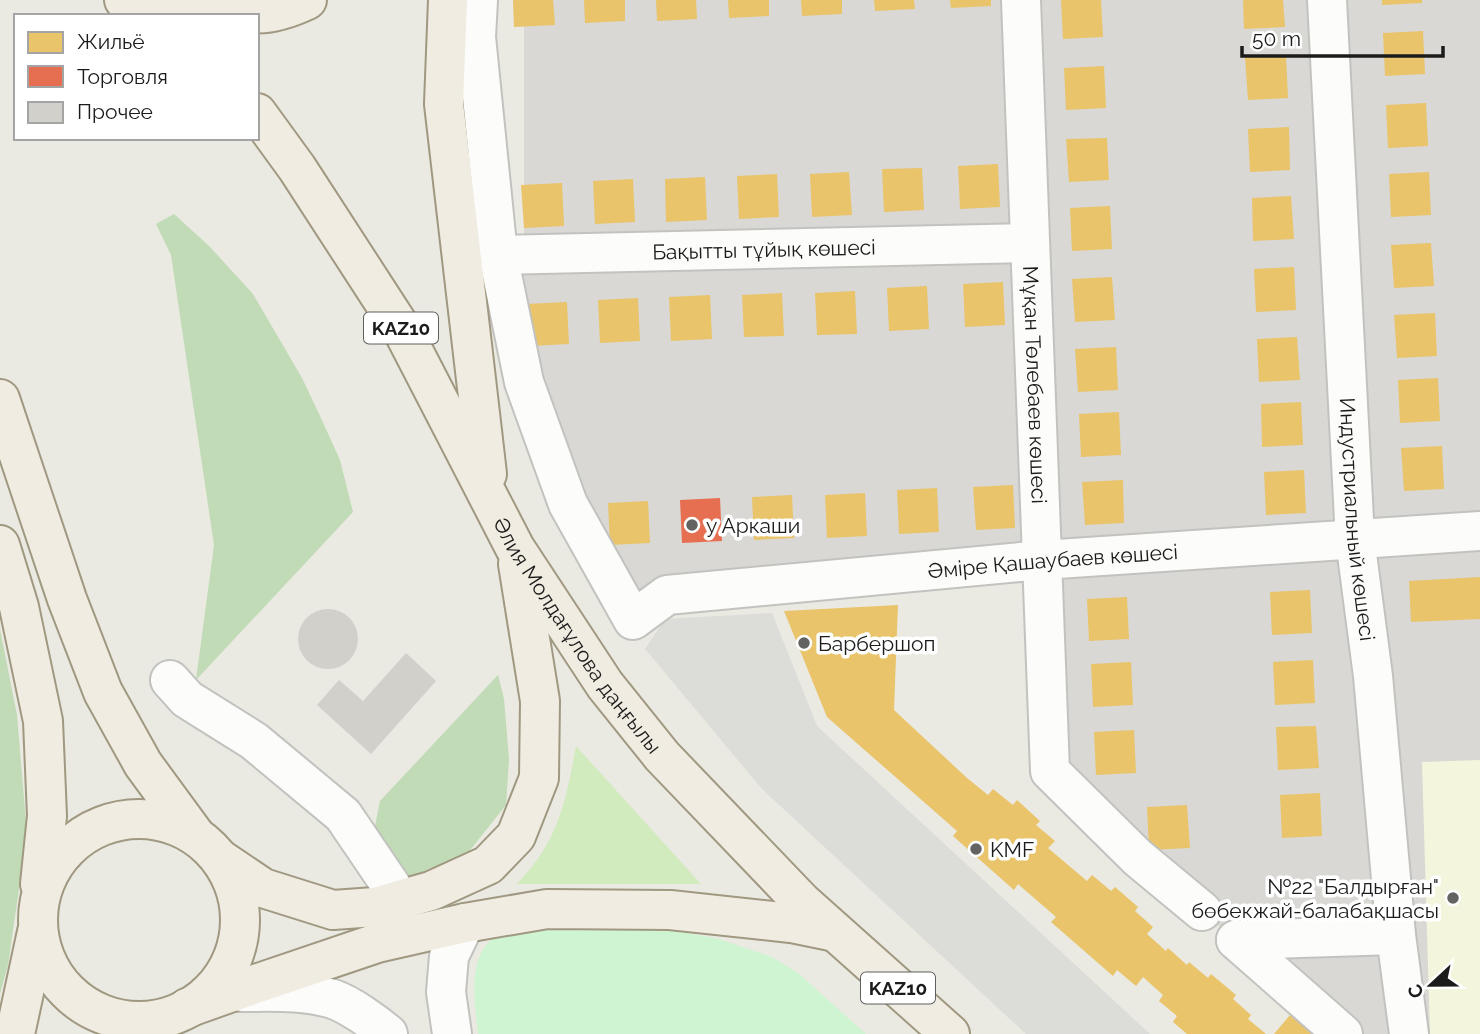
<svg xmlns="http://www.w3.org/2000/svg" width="1480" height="1034" font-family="Raleway,sans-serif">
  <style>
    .residential { fill: #d9d8d4 }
    .education { fill: #f3f5dc }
    .grass { fill: #d2ebbe }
    .forest { fill: #c0dbb5 }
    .park { fill: #cef4d1 }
    .parking { fill: #dcdcd9 }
    .homes { fill: #e9c46a }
    .shops { fill: #e76f51 }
    .building { fill: #d2d0cb }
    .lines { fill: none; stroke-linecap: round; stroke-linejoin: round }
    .minor-casing { stroke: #c2c2bf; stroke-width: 42 }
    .major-casing { stroke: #a09880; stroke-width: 42 }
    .minor { stroke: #fcfcfb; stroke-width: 38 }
    .major { stroke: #f0ece2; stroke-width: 38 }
    .poi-dot { fill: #636361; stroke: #fff; stroke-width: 2.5 }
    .labels { text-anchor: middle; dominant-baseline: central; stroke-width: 7; stroke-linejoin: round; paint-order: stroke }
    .shield { fill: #fff; stroke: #5f5f5f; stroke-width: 2 }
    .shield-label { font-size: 19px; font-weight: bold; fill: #1b1b1b }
    .street-label { font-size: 21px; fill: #1b1b1b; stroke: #fff }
    .poi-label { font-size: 21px; fill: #1b1b1b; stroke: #fff; text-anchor: start }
  </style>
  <rect width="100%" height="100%" fill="#eae9e2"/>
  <path class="residential" d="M524 0H1480V1034H1343L1236 940 1138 858 1050 771 1042 560 667 595 633 620 524 382Z"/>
  <path class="education" d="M1480 760V1034H1430L1422 762Z"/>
  <path class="grass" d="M576 746 701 884H517C525 874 534 865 541 854 563 821 569 783 576 746Z"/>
  <path class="forest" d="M174 214 209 246 253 294 302 378 320 416 340 460 353 512 196 680 214 545 171 255 156 224Z
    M0 629 17 715 27 834 8 965 0 994Z
    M498 675 504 699 509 759 506 805 467 854 426 870 403 884 371 846 380 801Z"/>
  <path class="park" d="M543 926 663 928 719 939 772 957 798 973 866 1034H478C475 1004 466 957 495 937 503 931 533 928 543 926Z"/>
  <path class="parking" d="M772 613 817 726 1150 1034H1026L762 789 645 649 665 619Z"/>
  <path class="homes" d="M513 0H553L555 25 514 27Z
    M584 0H625V21L585 23Z
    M656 0H696L697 19 657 21Z
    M728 0H769V16L729 18Z
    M801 0H842V14L802 16Z
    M874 0H914L915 9 875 11Z
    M950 0H991V6L951 8Z
    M1061 0H1101L1103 37 1063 39Z
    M1243 0H1283L1285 27 1244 29Z
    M1382 0H1422V3L1382 5Z
    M1423 31 1425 74 1385 76 1383 33Z
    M1286 55 1288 98 1248 100 1245 57Z
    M1104 66 1106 108 1066 110 1064 68Z
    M1426 103 1428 146 1388 148 1386 105Z
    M1289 127 1290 170 1250 172 1248 129Z
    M1107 138 1109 180 1069 182 1066 139Z
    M998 164 1000 207 960 209 958 166Z
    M922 168 924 210 884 212 882 169Z
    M849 172 852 215 812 217 810 174Z
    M1429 172 1431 215 1391 217 1389 174Z
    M777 174 779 217 739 219 737 176Z
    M705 177 707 220 666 222 665 179Z
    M633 179 635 222 595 224 593 181Z
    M562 183 564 226 524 228 521 185Z
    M1291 196 1294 239 1253 241 1252 198Z
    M1110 206 1112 249 1072 251 1070 208Z
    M1431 243 1434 286 1394 288 1391 245Z
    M1294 267 1296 310 1256 312 1254 269Z
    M1112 277 1115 320 1075 322 1072 279Z
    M1003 282 1005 325 965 327 963 284Z
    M927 286 929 329 889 331 887 288Z
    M855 291 857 334 817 335 815 293Z
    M782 293 784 336 744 337 742 295Z
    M710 295 712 339 671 341 669 297Z
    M638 298 640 341 600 343 598 300Z
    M567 302 569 344 529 346 526 304Z
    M1435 313 1437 356 1397 358 1394 315Z
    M1297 337 1300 380 1259 382 1257 339Z
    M1116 347 1118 390 1078 392 1075 349Z
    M1438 378 1440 421 1400 423 1398 380Z
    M1301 402 1303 445 1262 447 1261 404Z
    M1119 412 1121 455 1081 457 1079 414Z
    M1442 446 1444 489 1404 491 1401 448Z
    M1304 470 1306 513 1266 515 1264 472Z
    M1123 480 1124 523 1085 525 1082 482Z
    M1013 485 1015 528 976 530 973 487Z
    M937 488 939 532 899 534 897 490Z
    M865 493 867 536 827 538 825 495Z
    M792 495 794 538 754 540 752 497Z
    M648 501 650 543 610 545 608 503Z
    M1480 577V619L1411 622 1409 581Z
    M1310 590 1312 633 1272 635 1270 592Z
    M1127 597 1129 639 1089 641 1087 599Z
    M898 605 894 710 967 778 988 795 993 789 1013 805 1017 800 1040 821 1036 825 1055 841 1048 848 1087 881 1092 875 1111 891 1115 887 1138 907 1135 911 1153 927 1147 934 1166 951 1168 948 1187 965 1189 962 1208 978 1211 974 1236 995 1233 999 1251 1015 1248 1019 1266 1034H1187L1173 1022 1177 1016 1159 1001 1163 995 1143 977 1136 986 1117 970 1113 976 1051 922 1056 917 1018 884 1014 890 953 836 957 831 827 717 784 611Z
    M1313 660 1315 703 1275 705 1273 662Z
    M1131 662 1133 705 1093 707 1091 664Z
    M1316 726 1319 768 1278 770 1276 727Z
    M1134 730 1136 773 1096 775 1094 732Z
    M1320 793 1322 836 1282 838 1280 795Z
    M1187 805 1190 848 1149 850 1147 807Z
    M1290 1015 1309 1031 1311 1028 1318 1034H1274Z"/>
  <path class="shops" d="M720 498 722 541 682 543 680 500Z"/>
  <path class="building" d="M298 639a30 30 0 1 1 60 0a30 30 0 1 1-60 0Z
    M406 653 436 681 371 754 317 705 339 680 363 701Z"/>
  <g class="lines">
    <g class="minor-casing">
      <g id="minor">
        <path id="s1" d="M478 0 476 37 498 255 524 382 568 504 633 620 667 595 1042 560 1480 531"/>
        <path id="s2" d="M1021 0 1050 771 1138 858 1202 911"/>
        <path id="s3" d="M1327 0 1355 539 1373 676 1396 935 1409 1034"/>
        <path id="s4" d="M498 255 1030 243"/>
        <path d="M170 680 187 699 254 741 343 815 400 899"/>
        <path d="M1236 940 1396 935"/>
        <path d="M1236 940 1343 1034"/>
        <path d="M241 992C272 992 303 990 333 999 350 1005 374 1022 388 1034"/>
        <path d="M452 1034 446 992 449 956 465 923"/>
      </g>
    </g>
    <g class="major-casing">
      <g id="major">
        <path d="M124 0 142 16"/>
        <path d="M171 0 184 16"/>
        <path d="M209 0C245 19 271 17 307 0"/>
        <path d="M448 0 444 104 487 474"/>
        <path id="s5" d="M257 113 297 168 404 333 515 548 605 685 662 756 802 902 950 1034"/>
        <path d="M0 399 67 599 103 692 143 764 195 835"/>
        <path d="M0 545 19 607 43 721 47 816 40 884"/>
        <circle cx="139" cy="920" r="101"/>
        <path d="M220 859 263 888 333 910 375 907 431 891 488 865 516 836 539 778 540 701 518 564"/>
        <path d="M187 1008 232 992 377 943 465 923 547 909 670 910 791 923 835 932"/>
        <path d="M15 1034 37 932"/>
      </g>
    </g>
    <use href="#minor" class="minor"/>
    <use href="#major" class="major"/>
  </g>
  <g class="poi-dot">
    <circle cx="692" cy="525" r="7"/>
    <circle cx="804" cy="643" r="7"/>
    <circle cx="976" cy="849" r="7"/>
    <circle cx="1453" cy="898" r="7"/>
  </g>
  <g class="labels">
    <g class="shield">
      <rect x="364" y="312.5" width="74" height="31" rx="5"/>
      <rect x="861" y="972.5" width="74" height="31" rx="5"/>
    </g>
    <g class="shield-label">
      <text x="401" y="328">KAZ10</text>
      <text x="898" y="988">KAZ10</text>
    </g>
    <g class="street-label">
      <text stroke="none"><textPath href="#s4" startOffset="266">Бақытты тұйық көшесі</textPath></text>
      <text stroke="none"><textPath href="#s2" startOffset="385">Мұқан Төлебаев көшесі</textPath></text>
      <text stroke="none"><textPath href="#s3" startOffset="520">Индустриальный көшесі</textPath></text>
      <text stroke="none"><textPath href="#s1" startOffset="1078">Әміре Қашаубаев көшесі</textPath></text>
      <text stroke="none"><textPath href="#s5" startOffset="614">Әлия Молдағұлова даңғылы</textPath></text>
    </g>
    <g class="poi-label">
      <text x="706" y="525">у Аркаши</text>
      <text x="818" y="643">Барбершоп</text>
      <text x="990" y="849">KMF</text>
      <text x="1439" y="886" text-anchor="end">№22 "Балдырған"<tspan x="1439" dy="24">бөбекжай-балабақшасы</tspan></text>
    </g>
  </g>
  <rect x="14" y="14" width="245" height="126" fill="#ffffff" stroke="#a4a4a4" stroke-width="2"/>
  <rect x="28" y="32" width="35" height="21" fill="#e9c46a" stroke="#a4a4a4" stroke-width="2"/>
  <text x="77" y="49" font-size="21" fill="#1b1b1b">Жильё</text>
  <rect x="28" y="66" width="35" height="21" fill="#e76f51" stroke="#a4a4a4" stroke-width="2"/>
  <text x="77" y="84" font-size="21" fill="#1b1b1b">Торговля</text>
  <rect x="28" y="102" width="35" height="21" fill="#d2d0cb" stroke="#a4a4a4" stroke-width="2"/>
  <text x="77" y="119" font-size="21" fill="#1b1b1b">Прочее</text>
  <g transform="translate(1431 985) rotate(248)" stroke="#ffffff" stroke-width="5" paint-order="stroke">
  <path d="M0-5L12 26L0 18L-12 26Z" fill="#1b1b1b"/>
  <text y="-10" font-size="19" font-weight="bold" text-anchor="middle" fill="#1b1b1b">С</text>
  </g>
  <path d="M1242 46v10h201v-10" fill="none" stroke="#1b1b1b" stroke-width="3.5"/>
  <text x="1252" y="46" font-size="21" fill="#1b1b1b" stroke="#ffffff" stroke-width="5" paint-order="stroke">50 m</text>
</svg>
